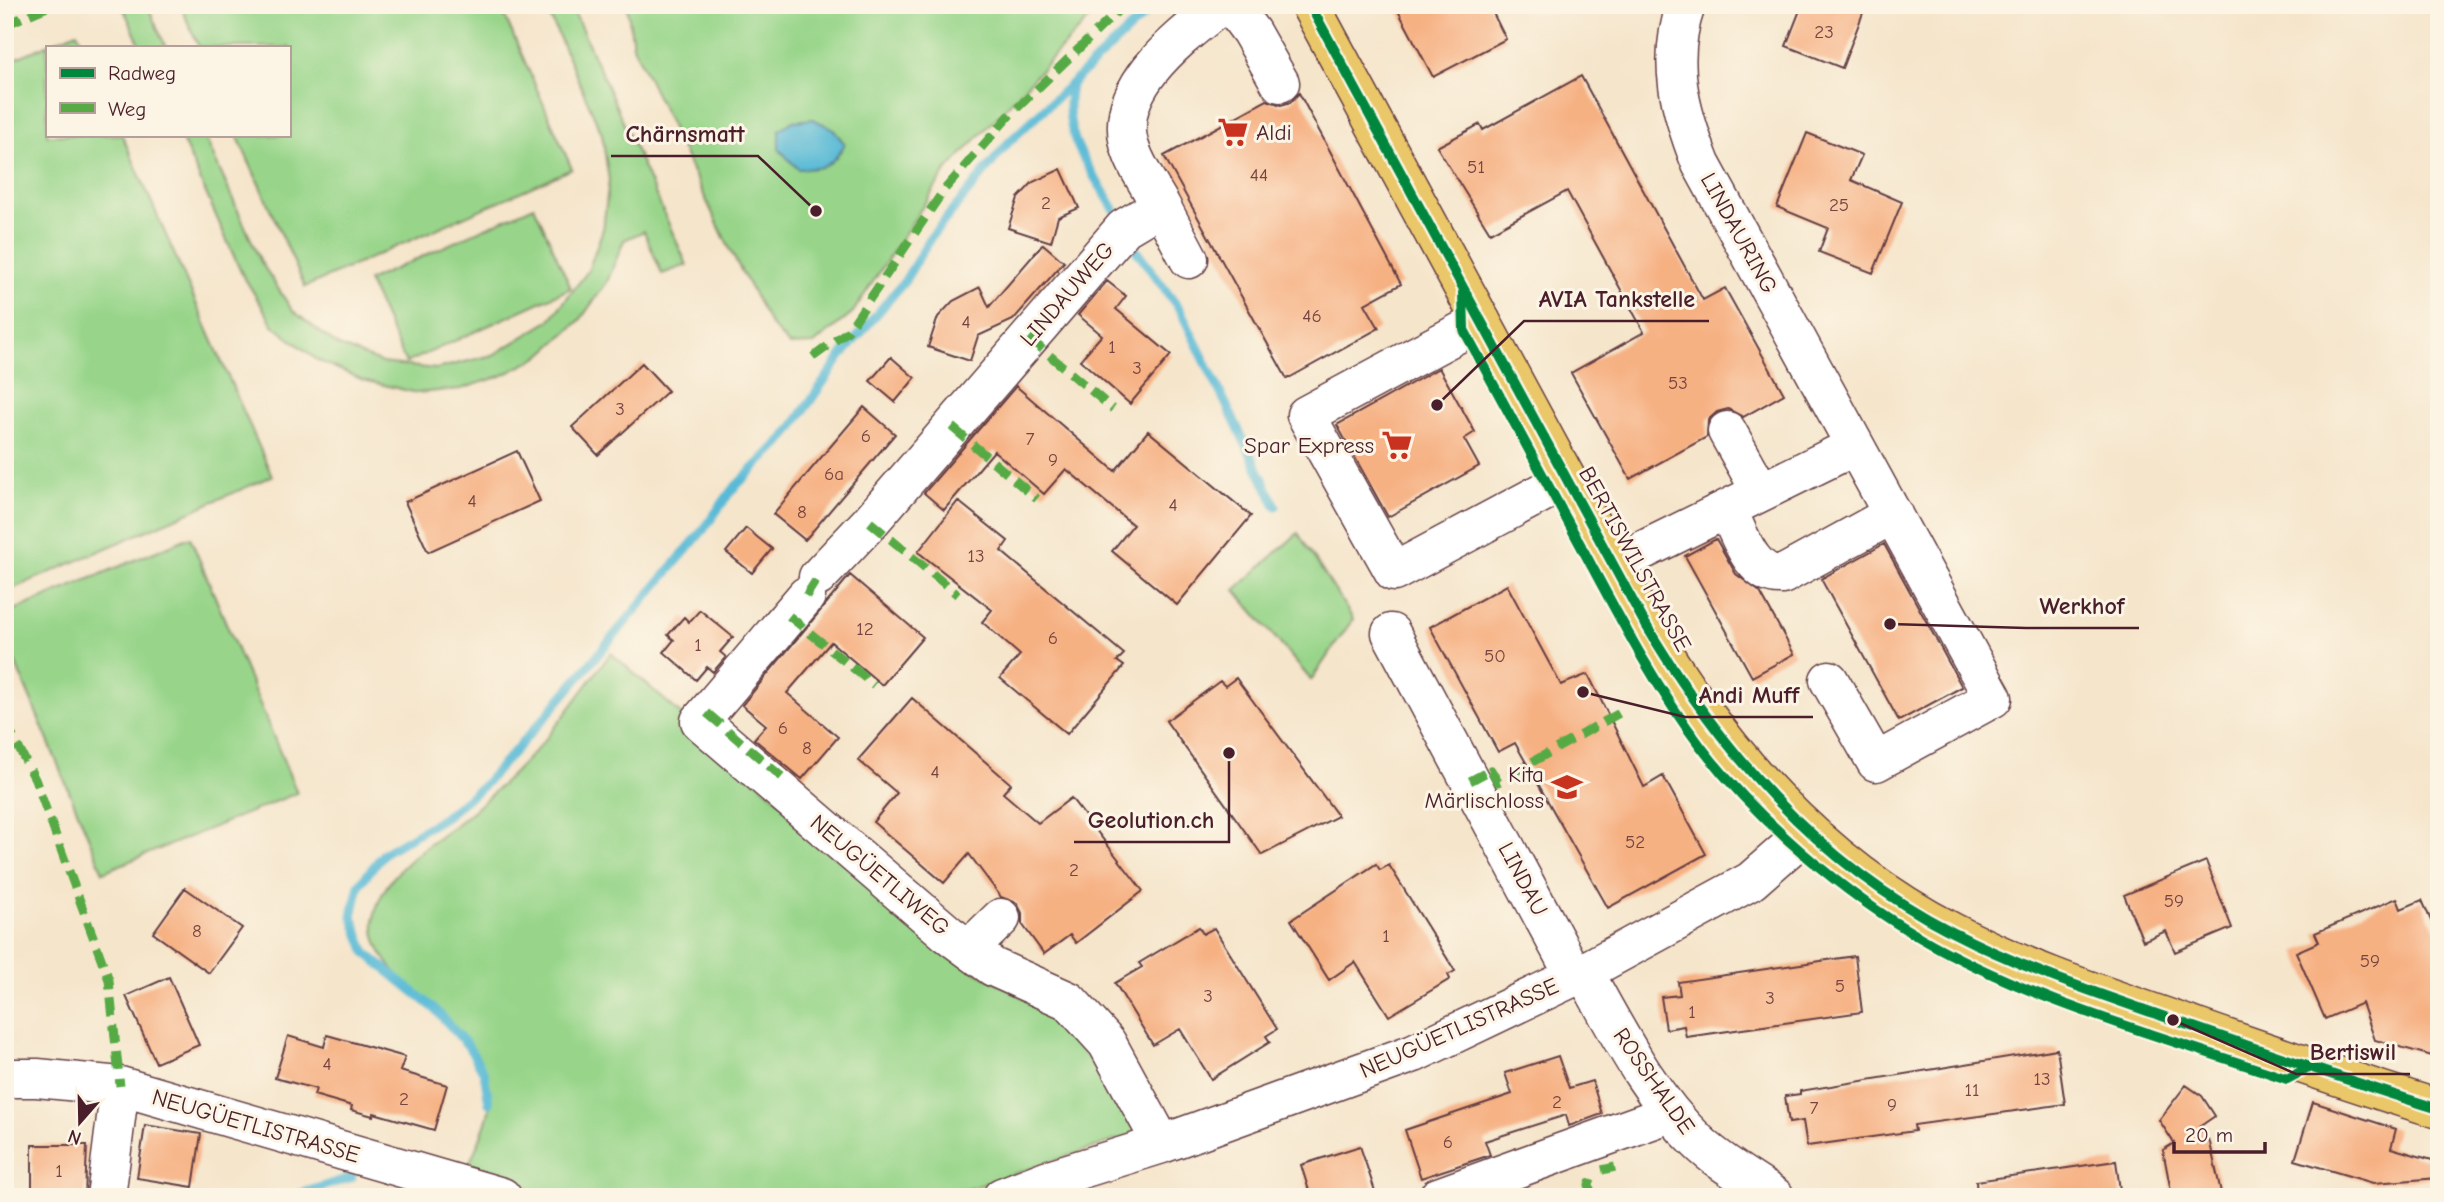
<svg xmlns="http://www.w3.org/2000/svg" width="2444" height="1202" font-family="'Comic Neue',sans-serif">
  <style>
    .green { fill: #98d58a; stroke: #717a5a; stroke-width: 2 }
    .water { fill: #58bad6; stroke: #516c80; stroke-width: 2 }
    .lines { fill: none; stroke-linecap: round; stroke-linejoin: round }
    .stream { stroke: #58bad6; stroke-width: 9 }
    .building { fill: #f6b183 }
    .minor-casing { stroke: #643d43; stroke-width: 41 }
    .major-casing { stroke: #643d43; stroke-width: 41 }
    .minor { stroke: #fff; stroke-width: 38 }
    .major { stroke: #eac769; stroke-width: 38 }
    .quiet { stroke: #57aa44; stroke-width: 9; stroke-dasharray: 18 9; stroke-linecap: butt }
    .cycleway-casing { stroke: #fcf5e5; stroke-width: 15 }
    .cycleway { stroke: #00873e; stroke-width: 10 }
    .labels { text-anchor: middle; dominant-baseline: central; stroke-width: 6; stroke-linejoin: round; paint-order: stroke }
    .number-label { font-size: 19px; fill: #754441 }
    .poi-label { font-size: 23px; fill: #4a1f2b; stroke: #fcf5e5; text-anchor: end }
    .street-label { font-size: 23px; fill: #4a1f2b; stroke: #fcf5e5 }
    .leader { fill: none; stroke: #4a1f2b; stroke-width: 2.5 }
    .callout-dot { fill: #4a1f2b; stroke: #fcf5e5; stroke-width: 2.5 }
    .callout-label { font-size: 24px; text-anchor: middle; font-weight: bold; fill: #4a1f2b; stroke: #fcf5e5; stroke-width: 6; stroke-linejoin: round; paint-order: stroke }
  </style>
  <rect width="100%" height="100%" fill="#fcf5e5"/>
  <filter id="ink" filterUnits="userSpaceOnUse"><feTurbulence type="fractalNoise" baseFrequency=".0143" numOctaves="2"/><feDisplacementMap in="SourceGraphic" scale="14" xChannelSelector="R" yChannelSelector="G"/><feConvolveMatrix kernelMatrix="1 2 1 2 8 2 1 2 1" color-interpolation-filters="sRGB"/></filter>
  <filter id="wash" filterUnits="userSpaceOnUse"><feTurbulence type="fractalNoise" baseFrequency=".00686" numOctaves="4" result="noise"/><feDisplacementMap in="SourceGraphic" scale="28" xChannelSelector="R" yChannelSelector="G"/><feGaussianBlur stdDeviation="1.57" result="paint"/><feColorMatrix in="noise" values="0 0 0 0 0 0 0 0 0 0 0 0 0 0 0 0 0 1.4 0 .05"/><feComposite in="paint" operator="in"/></filter>
  <g filter="url(#wash)">
    <rect width="100%" height="100%" fill="#f5e5cb"/>
    <path class="green" d="M122 5H147L166 47H141Z
      M180 5H500L572 169 305 287 237 135H289V47H199Z
      M545 5H571L687 265 662 274 644 231 624 240 607 282 580 320 539 357 501 376 461 389 417 393 363 380 317 360 274 326 241 272 180 135H204L261 262 292 310 337 345 382 363 436 369 493 355 549 321 588 271 603 229 609 180 602 134Z
      M627 5H1102L946 171 853 312 814 344 789 345 770 324 731 252 633 46Z
      M77 32 84 47H47V135H122L272 476 5 592V63Z
      M534 206 571 288 406 363 368 281Z
      M1298 533 1353 619 1311 680 1235 590Z
      M190 537 297 793 103 872 5 638V614Z
      M611 653 973 970 1078 1026 1139 1126 1132 1135 944 1197H559L466 1172C475 1148 493 1117 490 1092 483 1013 355 982 376 909 389 867 431 845 463 819 488 798 514 774 536 750 563 720 586 685 611 653Z"/>
    <path class="water" d="M813 119 832 128 845 144C831 167 825 169 798 169L779 149V130L793 121Z"/>
    <g class="lines">
      <path class="stream" d="M1071 85C1061 137 1089 166 1114 209
        M1130 242 1180 310 1276 506
        M489 1103 484 1073 468 1046 436 1010 366 953 352 916 359 885 384 853 443 818 482 787 546 716 704 529 731 491 787 435 842 355 904 282 931 237 1009 142 1155 5
        M290 1197 352 1177"/>
    </g>
    <g id="blocks">
      <path class="building" d="M1395 5H1489L1506 39 1433 77Z
        M1802 5H1866L1842 68 1786 46Z
        M1581 76 1703 300 1725 288 1784 394 1743 417 1728 409 1717 412 1708 420 1707 437 1630 479 1571 373 1644 332 1567 191 1490 233 1437 147 1480 124 1483 130Z
        M1299 93 1401 284 1365 304 1379 328 1287 379 1164 156 1267 100 1281 105 1291 102Z
        M1807 133 1862 155 1851 180 1902 202 1873 273 1819 252 1828 228 1777 207Z
        M1061 169 1079 208 1058 217 1051 242 1008 228 1018 198 1033 182Z
        M1043 244 1064 262 1013 320 978 336 970 361 928 347 938 317 953 301 980 287 989 307Z
        M1107 281 1126 296 1116 309 1171 355 1130 404 1080 360 1102 335 1078 315Z
        M891 357 915 378 895 402 870 381Z
        M642 363 668 391 598 455 572 427Z
        M1439 368 1475 432 1464 439 1479 466 1388 517 1337 425Z
        M1016 386 1115 471 1148 431 1251 516 1177 605 1112 551 1133 525 1066 469 1044 494 994 451 944 510 924 493Z
        M864 407 895 434 805 540 773 514Z
        M517 451 540 501 428 552 405 502Z
        M958 501 1008 541 1001 551 1124 654 1117 661 1124 666 1067 734 1000 678 1020 655 982 622 992 610 918 552Z
        M746 528 772 549 752 573 726 552Z
        M1716 539 1736 574 1760 592 1794 654 1752 677 1685 556Z
        M1884 544 1962 687 1899 721 1821 579Z
        M850 575 923 637 882 685 831 642 787 693 838 737 802 779 754 739 766 725 742 705Z
        M1507 585 1561 685 1588 674 1644 787 1663 776 1706 854 1608 908 1515 743 1498 752 1430 627Z
        M700 610 733 637 720 652 726 657 713 672 707 667 696 680 664 652 674 640 668 635 684 617 689 622Z
        M1236 678 1338 816 1262 855 1166 721 1220 681 1225 686Z
        M912 698 1011 784 1003 793 1038 823 1071 798 1143 891 1076 943 1070 935 1044 954 1022 924V913L1017 903 1001 897 969 854 944 883 873 822 897 793 858 760Z
        M2206 861 2232 928 2175 952 2166 931 2143 941 2124 895Z
        M1376 864 1380 870 1389 865 1455 971 1448 975 1450 979 1389 1016 1355 962 1329 980 1291 920Z
        M185 888 242 928 209 973 153 933Z
        M2397 898 2401 909 2422 900 2439 939V1058L2375 1040 2362 1003 2325 1019 2296 952 2319 942 2315 933Z
        M1199 927 1203 934 1214 928 1277 1029 1266 1036 1270 1042 1211 1079 1180 1029 1153 1045 1115 983 1142 967 1139 963Z
        M1855 956 1862 1012 1686 1037 1684 1026 1666 1029 1661 997 1680 995 1678 982Z
        M169 977 199 1045 156 1063 126 996Z
        M327 1035 405 1057 400 1071 447 1085 434 1130 374 1113 373 1116 351 1110 352 1106 314 1095 316 1089 275 1078 288 1036 324 1047Z
        M2057 1049 2065 1104 1914 1125 1915 1131 1807 1146 1803 1121 1789 1123 1785 1096 1800 1094V1091Z
        M1558 1056 1569 1088 1592 1081 1602 1114 1569 1126 1566 1115 1485 1141 1490 1155 1421 1178 1405 1130 1512 1094 1505 1073Z
        M2186 1085 2202 1096 2215 1116 2199 1127 2210 1143 2222 1197H2172L2163 1150 2174 1143 2159 1120Z
        M2313 1102 2396 1129 2391 1148 2439 1162V1178L2373 1183 2295 1160Z
        M145 1125 201 1134 193 1187 137 1178Z
        M32 1145H87L85 1197H32Z
        M1360 1146 1377 1197H1311L1301 1165Z
        M2116 1161 2121 1197H1977L1976 1181Z"/>
    </g>
  </g>
  <g filter="url(#ink)">
    <use href="#blocks" fill-opacity="0" stroke="#643d43" stroke-width="2"/>
    <g class="lines">
      <g class="minor-casing">
        <path id="minor" d="M1231 5 1251 32 1280 83
          M1686 5C1666 61 1680 111 1701 164L1993 698 1876 762 1829 680
          M1161 206 1189 259
          M1481 321 1306 415 1394 572 1566 480
          M1727 431 1761 492
          M1727 509C1739 532 1751 577 1782 575L1893 514
          M1613 565 1855 446
          M818 577 870 522 1124 228 1161 206C1150 186 1135 166 1129 144 1114 86 1180 38 1221 5
          M806 596 700 721 948 934 993 967 1069 1001 1107 1043 1162 1144
          M1391 633 1575 977
          M969 949 1001 918
          M1584 972C1617 1030 1648 1094 1697 1141 1719 1163 1750 1179 1775 1197
          M5 1078H37L120 1086 502 1197
          M106 1197 120 1086
          M1002 1197 1046 1180 1162 1144 1414 1053 1584 972 1751 881 1808 831
          M1438 1197 1671 1113"/>
      </g>
      <g class="major-casing">
        <path id="major" d="M1310 5 1643 620C1719 749 1817 863 1952 932 2027 971 2108 997 2188 1025 2271 1054 2354 1083 2439 1109"/>
      </g>
      <use href="#minor" class="minor"/>
      <use href="#major" class="major"/>
      <path class="quiet" d="M5 25 52 5
        M1029 338 1113 409
        M813 357 848 331 944 190 1009 116 1124 5
        M952 427 1037 499
        M870 522 958 595
        M806 596 818 577
        M789 616 874 685
        M707 713 782 777
        M5 722 35 779 109 980 120 1086
        M1489 771 1491 770 1498 782 1502 780
        M1509 775 1623 711
        M1470 781 1485 773
        M1602 1170 1615 1167
        M1592 1197 1589 1185 1594 1172"/>
      <g class="cycleway-casing">
        <path id="cycleway" d="M1310 5 1643 620C1719 749 1817 863 1952 932 2027 971 2108 997 2188 1025 2271 1054 2354 1083 2439 1109
          M1463 293 1464 330C1503 402 1542 474 1581 546 1618 615 1654 685 1701 747 1756 819 1844 894 1921 938 2034 1003 2165 1037 2287 1079L2310 1067"/>
      </g>
      <use href="#cycleway" class="cycleway"/>
    </g>
  </g>
  <defs>
    <g id="supermarket-bare" transform="scale(2.415)"><path d="M-6-5.5h2.5l.6 2H6L4.5 2H-2.5L-4.4-4H-6ZM-1.5 3.2a1.3 1.3 0 1 0 .1 0ZM3 3.2a1.3 1.3 0 1 0 .1 0Z" fill="#c8321e" stroke="#fcf5e5" stroke-width="2.5" paint-order="stroke"/></g>
    <g id="school-bare" transform="scale(2.415)"><path d="M0-5L7-2L0 1L-7-2ZM-4 1L0 2.5L4 1V4Q0 6-4 4Z" fill="#c8321e" stroke="#fcf5e5" stroke-width="2.5" paint-order="stroke"/></g>
  </defs>
  <g fill-rule="evenodd">
    <use href="#supermarket-bare" x="1233" y="132"/>
    <use href="#supermarket-bare" x="1397" y="445"/>
    <use href="#school-bare" x="1567" y="787"/>
  </g>
  <g class="labels">
    <g class="number-label">
      <text x="1824" y="32">23</text>
      <text x="1476" y="167">51</text>
      <text x="1259" y="175">44</text>
      <text x="1046" y="203">2</text>
      <text x="1839" y="205">25</text>
      <text x="1312" y="316">46</text>
      <text x="966" y="322">4</text>
      <text x="1112" y="347">1</text>
      <text x="1137" y="368">3</text>
      <text x="1678" y="383">53</text>
      <text x="620" y="409">3</text>
      <text x="866" y="436">6</text>
      <text x="1030" y="439">7</text>
      <text x="1053" y="460">9</text>
      <text x="834" y="474">6a</text>
      <text x="472" y="501">4</text>
      <text x="1173" y="505">4</text>
      <text x="802" y="512">8</text>
      <text x="976" y="556">13</text>
      <text x="865" y="629">12</text>
      <text x="1053" y="638">6</text>
      <text x="698" y="645">1</text>
      <text x="1495" y="656">50</text>
      <text x="783" y="728">6</text>
      <text x="807" y="748">8</text>
      <text x="935" y="772">4</text>
      <text x="1635" y="842">52</text>
      <text x="1074" y="870">2</text>
      <text x="2174" y="901">59</text>
      <text x="197" y="931">8</text>
      <text x="1386" y="936">1</text>
      <text x="2370" y="961">59</text>
      <text x="1840" y="986">5</text>
      <text x="1208" y="996">3</text>
      <text x="1770" y="998">3</text>
      <text x="1692" y="1012">1</text>
      <text x="327" y="1064">4</text>
      <text x="2042" y="1079">13</text>
      <text x="1972" y="1090">11</text>
      <text x="404" y="1099">2</text>
      <text x="1557" y="1102">2</text>
      <text x="1892" y="1105">9</text>
      <text x="1814" y="1108">7</text>
      <text x="1448" y="1142">6</text>
      <text x="59" y="1171">1</text>
    </g>
    <g class="poi-label">
      <text x="1256" y="132" text-anchor="start">Aldi</text>
      <text x="1374" y="445">Spar Express</text>
      <text x="1544" y="774">Kita<tspan x="1544" dy="26">Märlischloss</tspan></text>
    </g>
    <g class="street-label">
      <text transform="translate(1739 233) rotate(61)">LINDAURING</text>
      <text transform="translate(1067 294) rotate(-49)">LINDAUWEG</text>
      <text transform="translate(1635 559) rotate(61)">BERTISWILSTRASSE</text>
      <text transform="translate(880 875) rotate(40)">NEUGÜETLIWEG</text>
      <text transform="translate(1523 879) rotate(62)">LINDAU</text>
      <text transform="translate(1459 1028) rotate(-24)">NEUGÜETLISTRASSE</text>
      <text transform="translate(1654 1081) rotate(55)">ROSSHALDE</text>
      <text transform="translate(256 1126) rotate(16)">NEUGÜETLISTRASSE</text>
    </g>
  </g>
  <path class="leader" d="M816 211L758 156H611M1437 405L1524 321H1709M1890 624L2026 628H2139M1583 692L1685 717H1813M1229 753L1229 842H1074M2173 1020L2296 1074H2410"/>
  <g class="callout-dot">
    <circle cx="816" cy="211" r="7"/>
    <circle cx="1437" cy="405" r="7"/>
    <circle cx="1890" cy="624" r="7"/>
    <circle cx="1583" cy="692" r="7"/>
    <circle cx="1229" cy="753" r="7"/>
    <circle cx="2173" cy="1020" r="7"/>
  </g>
  <g class="callout-label">
    <text x="685" y="142">Chärnsmatt</text>
    <text x="1617" y="307">AVIA Tankstelle</text>
    <text x="2082" y="614">Werkhof</text>
    <text x="1749" y="703">Andi Muff</text>
    <text x="1151" y="828">Geolution.ch</text>
    <text x="2353" y="1060">Bertiswil</text>
  </g>
  <rect width="2444" height="1202" fill="none" stroke="#fcf5e5" stroke-width="28"/>
  <rect x="46" y="46" width="245" height="91" fill="#fcf5e5" stroke="#b59f9b" stroke-width="2"/>
  <rect x="60" y="68" width="35" height="10" fill="#00873e" stroke="#b59f9b" stroke-width="2"/>
  <text x="108" y="80" font-size="21" fill="#4a1f2b">Radweg</text>
  <rect x="60" y="103" width="35" height="10" fill="#57aa44" stroke="#b59f9b" stroke-width="2"/>
  <text x="108" y="116" font-size="21" fill="#4a1f2b">Weg</text>
  <g transform="translate(80 1122) rotate(200)" stroke="#fcf5e5" stroke-width="5" paint-order="stroke">
  <path d="M0-5L12 26L0 18L-12 26Z" fill="#4a1f2b"/>
  <text y="-10" font-size="19" font-weight="bold" text-anchor="middle" fill="#4a1f2b">N</text>
  </g>
  <path d="M2174 1142v10h91v-10" fill="none" stroke="#4a1f2b" stroke-width="3.5"/>
  <text x="2185" y="1142" font-size="21" fill="#4a1f2b" stroke="#fcf5e5" stroke-width="5" paint-order="stroke">20 m</text>
</svg>
